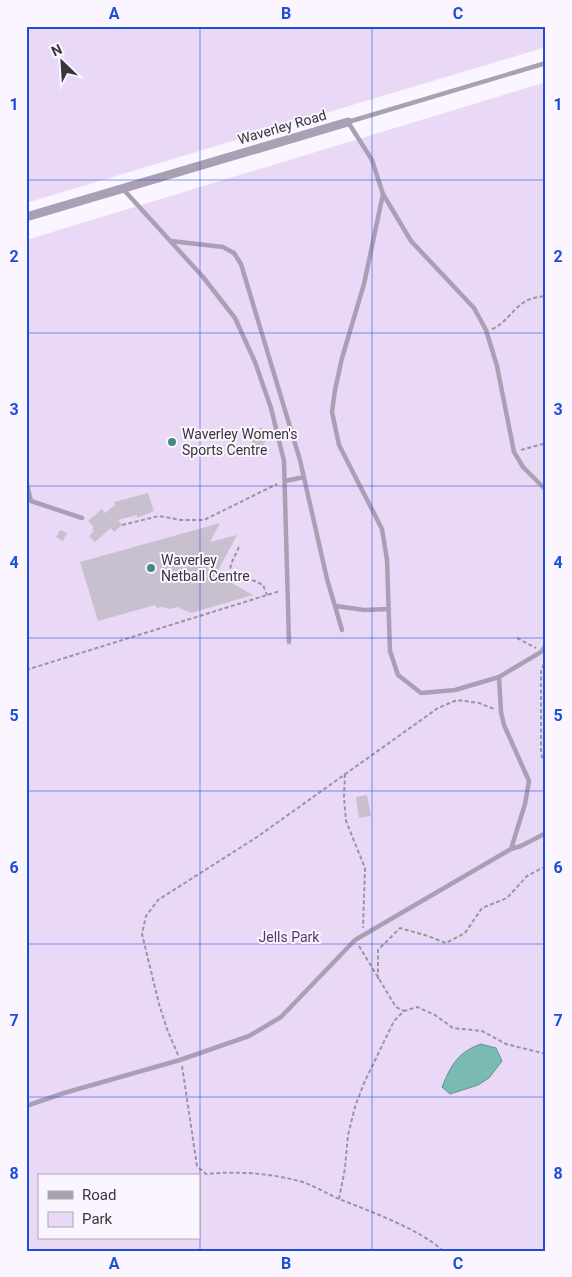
<svg xmlns="http://www.w3.org/2000/svg" width="572" height="1277" font-family="Roboto,sans-serif">
  <style>
    .green { fill: #e9d9f6; fill-rule: evenodd }
    .water { fill: #7abab3; stroke: #66928f }
    .building { fill: #c8c0cf }
    .lines { fill: none; stroke-linecap: round; stroke-linejoin: round }
    .path { stroke: #9a969e; stroke-width: 2; stroke-dasharray: 4 2.5; stroke-linecap: butt }
    .service { stroke: #aaa0b3; stroke-width: 4.5 }
    .minor { stroke: #aaa0b3; stroke-width: 9 }
    .grid { fill: none; stroke: #1d4ed8; stroke-width: 1; stroke-opacity: 0.55 }
    .poi-dot { fill: #448a83; stroke: #faf5fe; stroke-width: 2 }
    .labels { text-anchor: middle; dominant-baseline: central; stroke-width: 4; stroke-linejoin: round; paint-order: stroke }
    .street-label { font-size: 14px; fill: #38353b; stroke: #faf5fe }
    .poi-label { font-size: 14px; fill: #38353b; stroke: #faf5fe; text-anchor: start }
    .park-label { font-size: 14px; fill: #55356c; stroke: #faf5fe }
    .neatline { fill: none; stroke: #1d4ed8; stroke-width: 2 }
    .grid-label { font-size: 16px; text-anchor: middle; font-weight: bold; fill: #1d4ed8 }
  </style>
  <rect width="100%" height="100%" fill="#faf5fe"/>
  <path class="green" d="M26 26H546V47L26 203Z
    M546 82V1251H31L26 1237V240ZM39 1176H199V1238H39Z"/>
  <path class="water" d="M481 1044 496 1048 502 1061 489 1078 478 1085 450 1094 442 1087C451 1065 458 1052 481 1044Z"/>
  <path class="building" d="M260 427 270 433 260 451 250 446Z
    M148 493 154 511 137 518V515L118 520 122 525 114 532 111 528 95 542 89 536 94 531 92 529 94 527 88 521 102 509 105 513 115 505 114 502Z
    M220 523 210 542 237 535 216 574 253 595 191 613 177 607 170 609 163 607 157 608 155 605 98 621 80 562Z
    M60 530 67 533 63 541 56 537Z
    M367 795 371 816 359 818 356 797Z"/>
  <g class="lines">
    <path class="path" d="M492 329C505 324 512 310 523 303 529 298 538 297 546 296
      M521 450 546 443
      M122 525 159 516 181 520H204L277 484
      M239 547 231 564 230 573 235 578 255 581 263 585 267 595
      M517 638 536 648
      M546 658 541 671V754L546 767
      M26 670 280 591
      M345 774 344 797 346 821 365 868 363 928
      M359 946 396 1007 404 1011
      M378 979V950L400 928 428 936 446 943 465 933 482 908 507 898 527 876 546 866
      M178 1055 167 1029 159 1004 142 934 146 916 158 900 257 837 438 708 457 700 479 703 494 709
      M182 1066 197 1166 206 1174C237 1171 269 1173 299 1181 313 1185 326 1193 339 1199
      M443 1251C420 1229 369 1211 339 1199L345 1168 348 1135 355 1107 364 1083 394 1021 404 1011 417 1007 435 1015 453 1028 482 1031 506 1044 546 1054"/>
    <path class="service" d="M546 63 348 122 372 160 383 194 411 241 474 308 486 330 497 366 514 452 523 467 546 490
      M123 189 203 277 235 318 255 362 271 408 284 461 289 642
      M383 194 364 284 342 358 335 390 332 412 339 445 382 529 387 560 390 651 398 675 421 693 455 690 499 677 541 652 546 645
      M171 241 223 247 234 253 241 264 300 460 327 579 342 630
      M26 481 31 501 82 518
      M285 481 304 477
      M336 606 364 610 389 609
      M511 849 521 846 546 833
      M26 1106 64 1093 180 1060 249 1036 281 1017 355 940 511 849 525 804 529 781 504 725 501 712 499 677"/>
    <path class="minor" d="M26 217 348 122"/>
  </g>
  <path class="grid" d="M200 26V1251M372 26V1251M26 180H546M26 333H546M26 486H546M26 638H546M26 791H546M26 944H546M26 1097H546"/>
  <g class="poi-dot">
    <circle cx="172" cy="442" r="5"/>
    <circle cx="151" cy="568" r="5"/>
  </g>
  <g class="labels">
    <g class="street-label">
      <text transform="translate(282 127) rotate(-16)">Waverley Road</text>
    </g>
    <g class="poi-label">
      <text x="182" y="434">Waverley Women's<tspan x="182" dy="16">Sports Centre</tspan></text>
      <text x="161" y="560">Waverley<tspan x="161" dy="16">Netball Centre</tspan></text>
    </g>
    <g class="park-label">
      <text x="289" y="937">Jells Park</text>
    </g>
  </g>
  <rect width="572" height="1277" fill="none" stroke="#faf5fe" stroke-width="55"/>
  <rect x="38" y="1174" width="162" height="65" fill="#faf5fe" stroke="#aca8b0"/>
  <rect x="48" y="1191" width="25" height="8" fill="#aaa0b3" stroke="#aca8b0"/>
  <text x="82" y="1200" font-size="15" fill="#38353b">Road</text>
  <rect x="48" y="1212" width="25" height="15" fill="#e9d9f6" stroke="#aca8b0"/>
  <text x="82" y="1224" font-size="15" fill="#38353b">Park</text>
  <g transform="translate(62 62) rotate(335)" stroke="#faf5fe" stroke-width="4" paint-order="stroke">
  <path d="M0-4L9 19L0 12L-9 19Z" fill="#38353b"/>
  <text y="-8" font-size="14" font-weight="bold" text-anchor="middle" fill="#38353b">N</text>
  </g>
  <rect x="28" y="28" width="516" height="1222" class="neatline"/>
  <g class="grid-label">
    <text x="114" y="19">A</text>
    <text x="286" y="19">B</text>
    <text x="458" y="19">C</text>
    <text x="14" y="110">1</text>
    <text x="558" y="110">1</text>
    <text x="14" y="262">2</text>
    <text x="558" y="262">2</text>
    <text x="14" y="415">3</text>
    <text x="558" y="415">3</text>
    <text x="14" y="568">4</text>
    <text x="558" y="568">4</text>
    <text x="14" y="721">5</text>
    <text x="558" y="721">5</text>
    <text x="14" y="873">6</text>
    <text x="558" y="873">6</text>
    <text x="14" y="1026">7</text>
    <text x="558" y="1026">7</text>
    <text x="14" y="1179">8</text>
    <text x="558" y="1179">8</text>
    <text x="114" y="1269">A</text>
    <text x="286" y="1269">B</text>
    <text x="458" y="1269">C</text>
  </g>
</svg>
